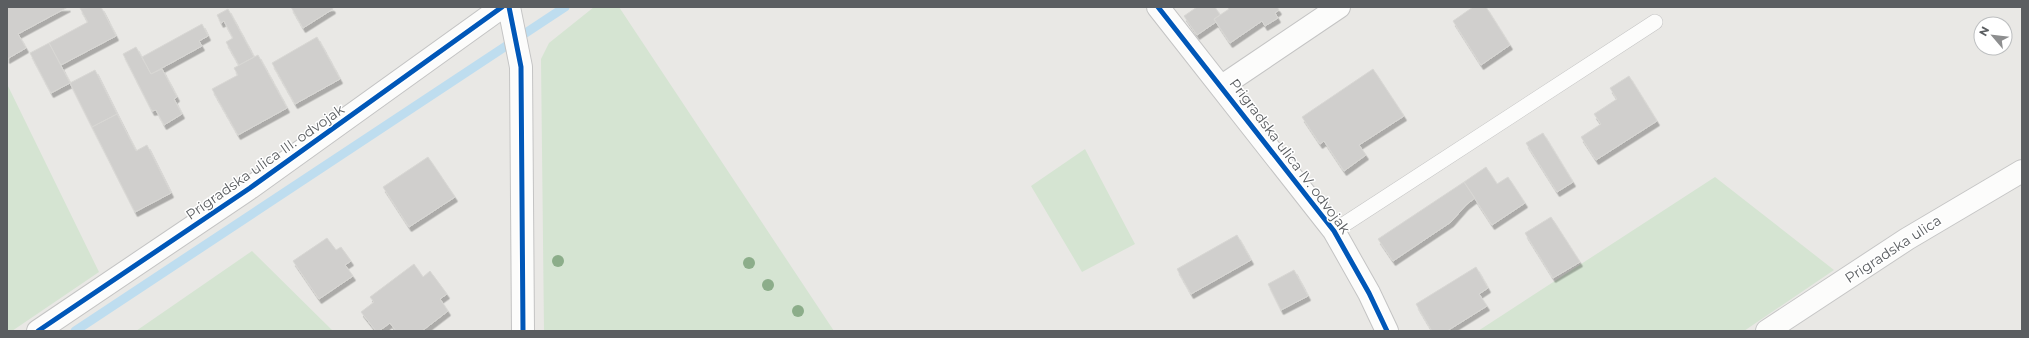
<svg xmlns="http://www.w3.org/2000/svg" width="2029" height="338" font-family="Montserrat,sans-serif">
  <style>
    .green { fill: #d5e4d2 }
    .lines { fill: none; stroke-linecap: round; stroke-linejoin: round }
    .stream { stroke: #beddef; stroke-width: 9 }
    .building { fill: #d0cfcd; stroke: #d8d7d4; filter: url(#shadow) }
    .service-casing { stroke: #c4c4c4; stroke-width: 16 }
    .minor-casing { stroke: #c4c4c4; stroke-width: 24 }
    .secondary-casing { stroke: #c6c6c6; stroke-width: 24 }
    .service { stroke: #fcfcfb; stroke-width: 15 }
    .minor { stroke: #fcfcfb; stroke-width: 22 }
    .secondary { stroke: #fcfcfb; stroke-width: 22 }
    .cycleway-casing { stroke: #fff; stroke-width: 8 }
    .cycleway { stroke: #0057b8; stroke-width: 5 }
    .tree { fill: #8cad8a }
    .labels { text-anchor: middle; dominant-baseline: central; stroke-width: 3; stroke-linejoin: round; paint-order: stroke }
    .street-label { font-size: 14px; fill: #5b5e61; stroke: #fff }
  </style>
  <defs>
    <filter id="shadow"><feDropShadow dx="2.5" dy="4.5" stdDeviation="0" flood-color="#0004"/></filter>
  </defs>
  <rect width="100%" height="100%" fill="#e9e8e5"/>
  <path class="green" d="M594 7H619L834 331H544L541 59 549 43Z
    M7 84 99 272 12 331H7Z
    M1085 149 1135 244 1082 272 1031 186Z
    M1715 177 1834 270 1744 331H1478Z
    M252 251 333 331H136Z"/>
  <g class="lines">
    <path class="stream" d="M75 331 565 7"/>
  </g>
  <path class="building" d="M7 7H68L18 34 26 48 7 59Z
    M101 7 116 36 61 65 49 43 88 22 80 8Z
    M291 7H332L333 9 303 28Z
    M1197 7H1215L1220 15 1214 19 1216 22 1197 35 1184 16Z
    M1227 7H1277L1279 10 1275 13 1278 18 1265 26 1262 21 1230 43 1214 19 1229 9Z
    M1473 7H1486L1510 45 1481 65 1453 21Z
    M228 9 254 57 239 65 226 42 233 38 224 21 221 23 217 15Z
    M202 24 208 36 199 41 202 46 151 74 142 57Z
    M317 37 340 79 295 104 272 63Z
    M49 43 70 83 51 93 30 53Z
    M136 47 151 74 162 69 177 97 174 99 182 114 164 125 156 110 152 111 123 54Z
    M258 55 287 108 238 135 212 89 238 75 234 68Z
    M1373 69 1404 116 1359 145 1366 155 1344 171 1324 141 1320 144 1302 117Z
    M95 70 117 114 92 127 70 83Z
    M1629 76 1657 121 1596 160 1581 137 1601 124 1594 114 1617 99 1610 88Z
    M117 114 136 151 147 145 171 193 135 212 92 127Z
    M1543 133 1573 182 1557 192 1526 143Z
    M428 157 455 197 409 227 383 187Z
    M1486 167 1497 184 1508 177 1525 203 1492 225 1464 182Z
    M1464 182 1475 198 1466 205 1451 222 1393 261 1378 239Z
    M1551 217 1580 262 1553 278 1525 233Z
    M1237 235 1251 260 1191 294 1177 269Z
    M327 238 336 250 341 247 351 261 345 265 353 276 319 299 293 261Z
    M414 264 423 277 430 271 447 294 440 299 448 311 422 331H396L390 323 379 331H376L361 312 374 302 370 297Z
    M1476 267 1488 288 1479 294 1487 306 1447 331H1432L1416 304Z
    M1294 270 1308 296 1281 310 1268 284Z"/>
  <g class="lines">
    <g class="service-casing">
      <path id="service" d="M1334 231 1655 22"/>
    </g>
    <g class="minor-casing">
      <path id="minor" d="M509 7 521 67 523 331
        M1158 7 1334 231 1369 293 1387 331
        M1222 86 1339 7
        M38 331 250 188 502 7"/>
    </g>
    <g class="secondary-casing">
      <path id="secondary" d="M1767 331 1907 239 2022 171"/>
    </g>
    <use href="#service" class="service"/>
    <use href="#minor" class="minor"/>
    <use href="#secondary" class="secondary"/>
    <g class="cycleway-casing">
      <path id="cycleway" d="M509 7 521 67 523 331
        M1158 7 1334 231 1369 293 1387 331
        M38 331 250 188 502 7"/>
    </g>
    <use href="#cycleway" class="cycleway"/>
  </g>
  <g class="tree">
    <circle cx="558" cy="261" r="6"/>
    <circle cx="749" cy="263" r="6"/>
    <circle cx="768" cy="285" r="6"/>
    <circle cx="798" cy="311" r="6"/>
  </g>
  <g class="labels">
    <g class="street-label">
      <text transform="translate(1290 156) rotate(53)">Prigradska ulica IV. odvojak</text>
      <text transform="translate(265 162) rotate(-35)">Prigradska ulica III. odvojak</text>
      <text transform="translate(1893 249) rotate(-33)">Prigradska ulica</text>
    </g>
  </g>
  <rect width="2029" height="338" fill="none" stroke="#5b5e61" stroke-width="16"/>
  <g transform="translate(1993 36) rotate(298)"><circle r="19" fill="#ffffff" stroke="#bdbfc0"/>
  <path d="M0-3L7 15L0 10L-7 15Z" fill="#8d8e8f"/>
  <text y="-6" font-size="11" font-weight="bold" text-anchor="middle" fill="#5b5e61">N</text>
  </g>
</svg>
